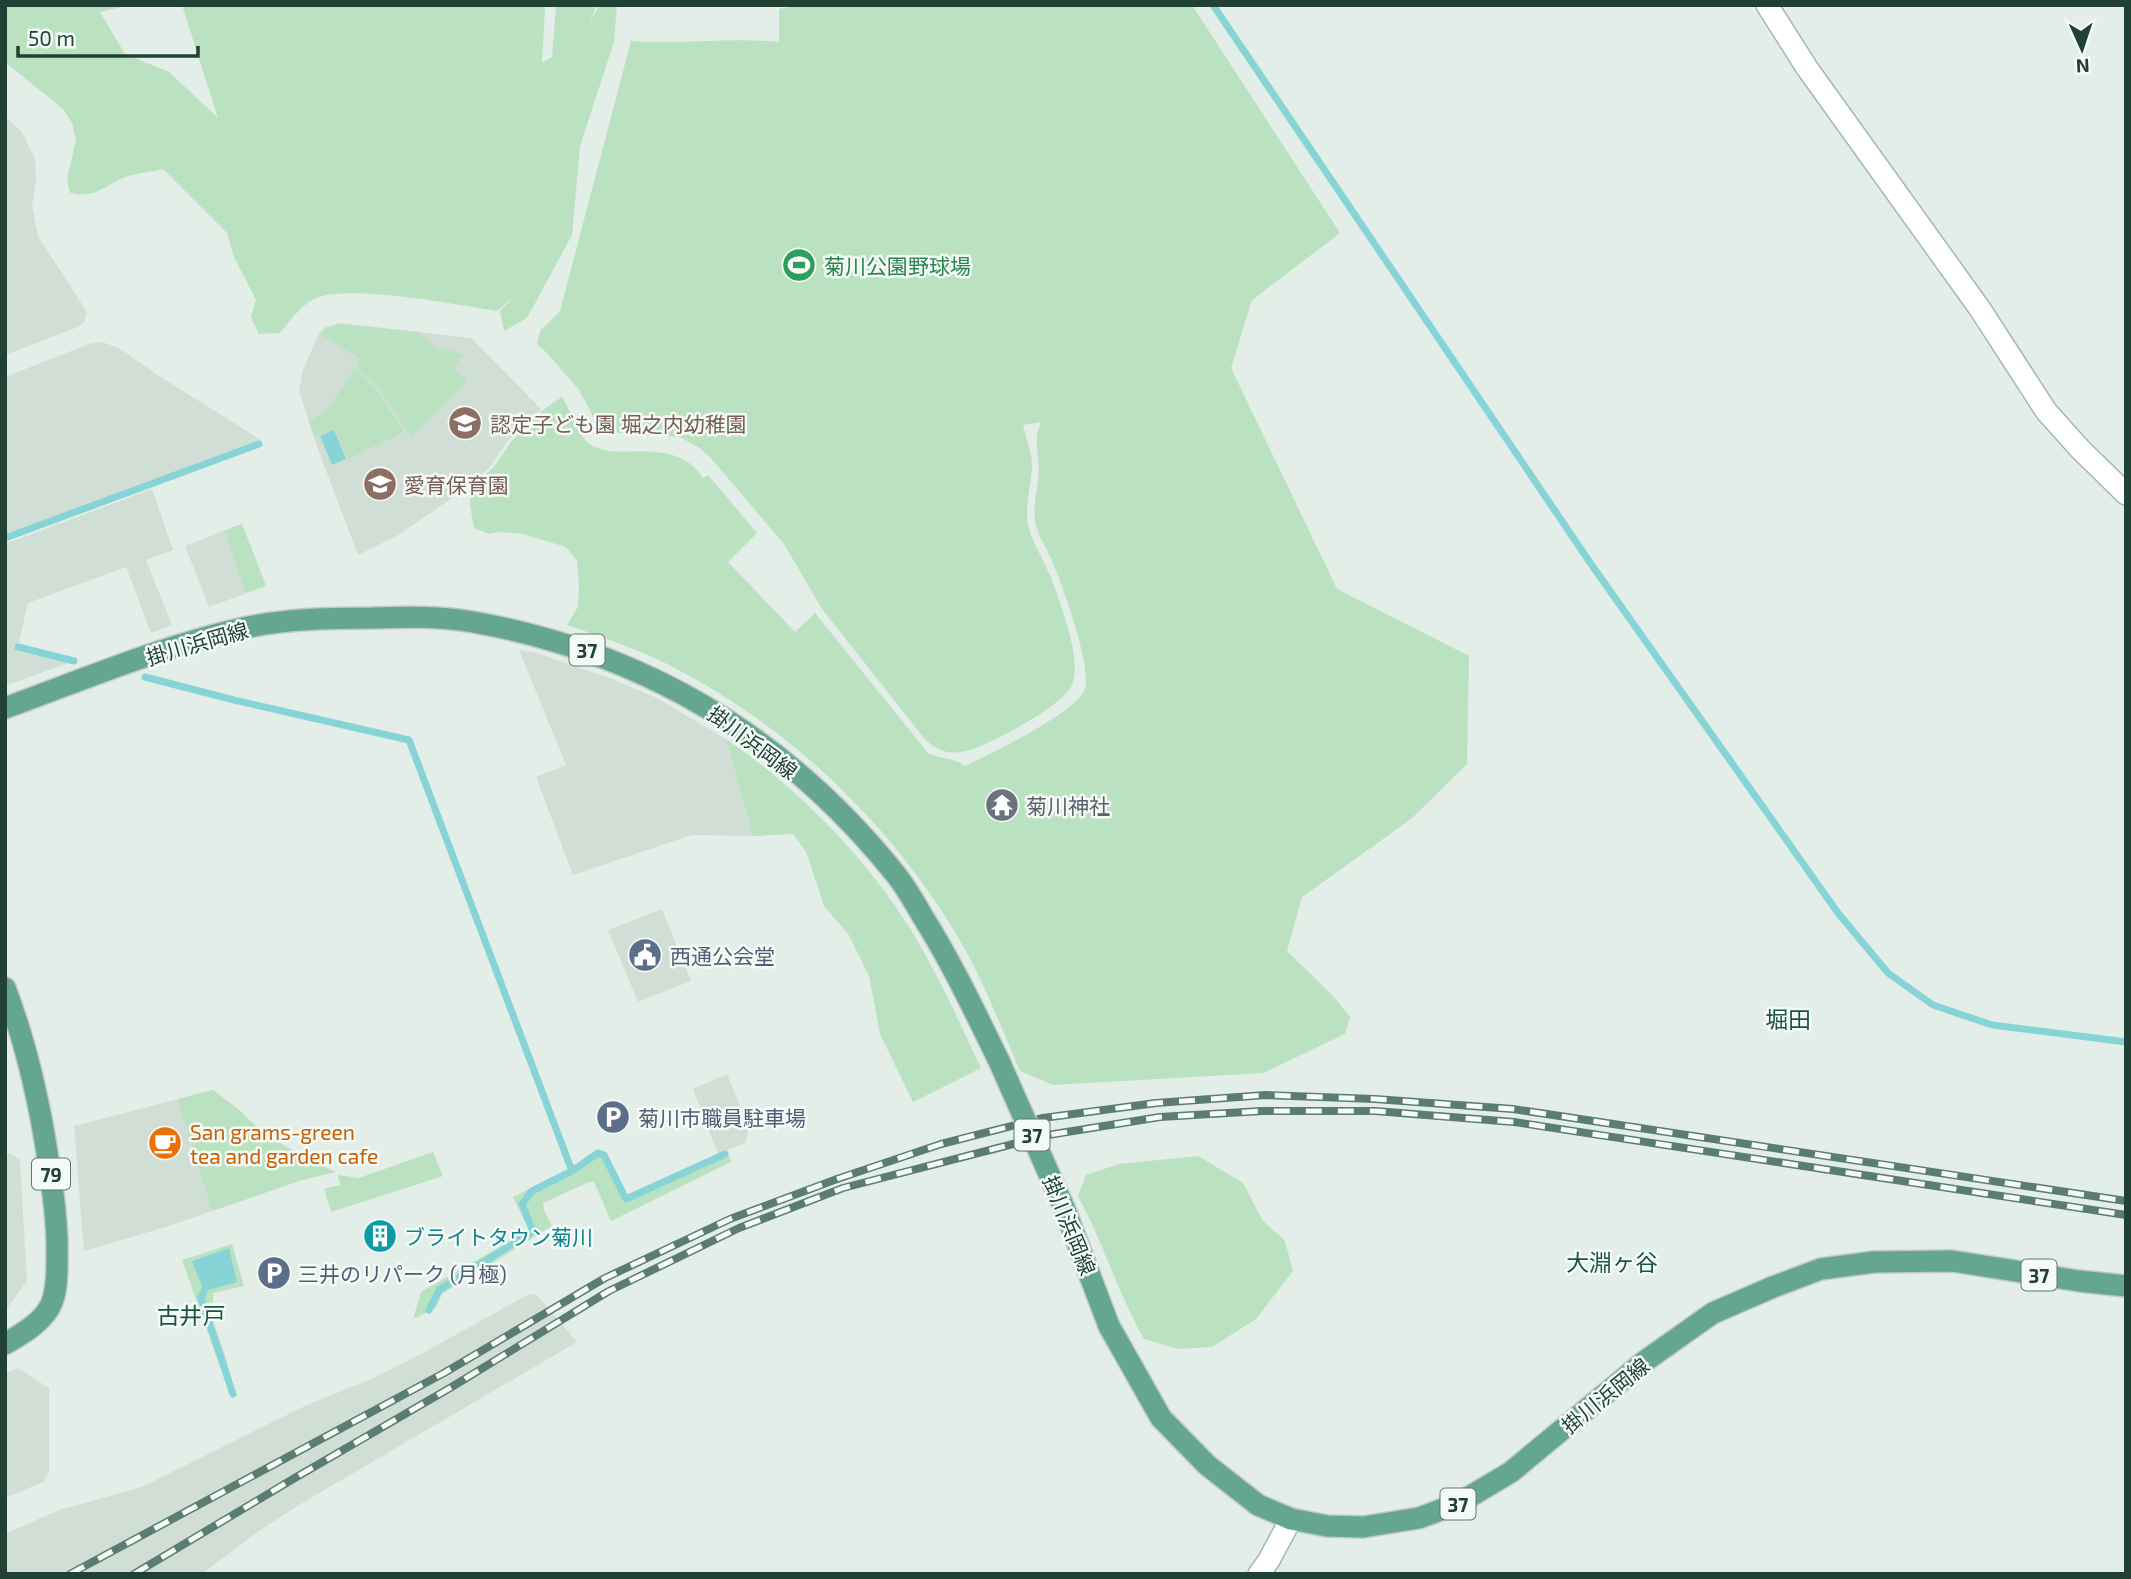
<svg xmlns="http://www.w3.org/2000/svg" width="2131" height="1579" font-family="'Exo 2','Noto Sans JP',sans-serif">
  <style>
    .built { fill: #d1ded6 }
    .green { fill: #bae1c0 }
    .water { fill: #87d4d7 }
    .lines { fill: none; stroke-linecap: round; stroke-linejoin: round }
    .stream { stroke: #87d4d7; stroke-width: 7 }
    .secondary-casing { stroke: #a0bbae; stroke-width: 24 }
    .primary-casing { stroke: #c1cac6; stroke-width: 24 }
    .secondary { stroke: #fff; stroke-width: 21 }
    .primary { stroke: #64a78e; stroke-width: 21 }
    .rail-casing { stroke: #5b7c70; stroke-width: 8 }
    .rail { stroke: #f4faf6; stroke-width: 5; stroke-dasharray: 16; stroke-linecap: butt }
    .primary-bridge-casing { stroke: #c1cac6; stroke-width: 24; stroke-linecap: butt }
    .primary-bridge { stroke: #64a78e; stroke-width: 21 }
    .labels { text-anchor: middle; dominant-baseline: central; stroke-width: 5; stroke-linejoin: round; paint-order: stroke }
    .shield { fill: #f4faf6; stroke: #60786f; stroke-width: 2 }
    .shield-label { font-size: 19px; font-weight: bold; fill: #214135 }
    .leisure-label { font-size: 21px; fill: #27864d; stroke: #f4faf6; text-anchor: start }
    .education-label { font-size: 21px; fill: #785e54; stroke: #f4faf6; text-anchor: start }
    .street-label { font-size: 21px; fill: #214135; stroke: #f4faf6 }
    .worship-label { font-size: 21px; fill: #5b616d; stroke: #f4faf6; text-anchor: start }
    .service-label { font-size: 21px; fill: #4e5e75; stroke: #f4faf6; text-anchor: start }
    .food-label { font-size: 21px; fill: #c56008; stroke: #f4faf6; text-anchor: start }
    .culture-label { font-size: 21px; fill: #0d838f; stroke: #f4faf6; text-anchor: start }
    .neighbourhood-label { font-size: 23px; fill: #1b5540; stroke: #f4faf6 }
  </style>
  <rect width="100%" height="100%" fill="#e3eee8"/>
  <path class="built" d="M5 116 22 132 35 159 36 182 32 206 38 236 87 312 84 322 78 327 5 355Z
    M340 323 471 338 541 409 507 442 490 467 468 487 397 536 358 555 319 452 299 391 303 370 319 333 325 327Z
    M102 342 119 348 159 376 261 440 5 536V377L89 344Z
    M152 489 173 550 146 560 172 625 151 633 126 567 28 603 17 651 68 663 5 686V544Z
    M242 524 266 586 209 607 185 546Z
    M519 650 537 653 612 679 655 697 726 739 753 836 692 835 573 875 536 777 566 765Z
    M662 909 691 981 638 1002 608 930Z
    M727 1074 747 1123 748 1134 745 1143 718 1154 693 1089Z
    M213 1090 238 1109 259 1129 278 1142 335 1172 302 1180 169 1226 84 1251 74 1126Z
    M10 1153 20 1159 27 1281 5 1311V1155Z
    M529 1294 537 1295 577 1342 309 1499 263 1528 202 1574H5V1534L59 1510 142 1487 307 1405 369 1380 421 1354Z
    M18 1368 49 1388V1472L43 1482 5 1498V1373Z"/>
  <path class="green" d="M5 5H129L100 12 125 54 169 72 218 118 182 5H545L542 63 552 57 556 5H597L589 23 600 5H617L614 42 580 146 572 235 527 318 504 331 500 311 513 297 497 311C458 305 347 283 314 299 300 306 290 321 280 333L259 334 251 317 256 300 234 257 227 233 163 169C151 172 135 173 123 178 101 188 96 198 70 193L67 179 76 140 72 123 63 109 5 62Z
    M799 5H1192L1340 233 1252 300 1231 368 1337 589 1469 656 1467 764 1411 819 1302 897 1287 951 1334 997 1350 1017 1345 1034 1263 1073 1053 1085 1020 1071C1000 1024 981 975 955 932 886 819 788 726 671 666 638 649 602 637 567 625L578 607 579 586 577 561 566 547 523 534 498 532 489 534 474 528 470 505V489L493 468 511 442 543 410 562 397C570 410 577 431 586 441 612 467 672 431 703 478L708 475 757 533 728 562 795 632 815 613 928 753C940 759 955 758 965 766 989 755 1077 712 1085 689 1092 666 1062 584 1052 561 1048 551 1042 542 1038 532 1030 510 1038 491 1039 469 1039 459 1036 447 1037 437 1037 432 1040 426 1041 422L1023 425C1025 439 1032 448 1032 466 1031 488 1024 507 1029 529 1034 546 1045 562 1051 578 1060 602 1084 664 1071 687 1061 705 1008 734 987 743 965 754 943 759 924 738L822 609 784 544 709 456 700 448 680 437 607 432 600 429 579 390 547 353 537 344 540 331 560 311 631 41C680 45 729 37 779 42V9Z
    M340 324 419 332 435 347 464 354 453 368 468 381 411 437 380 390 356 366 360 359 320 334 326 329Z
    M355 368 378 392 404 432 347 459 335 429 314 437 309 421 326 412Z
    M242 524 266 586 246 593 224 531Z
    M726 739C799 789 864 855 911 930 938 974 959 1022 981 1068L913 1102 880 1034 869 976 849 935 824 906 806 852 793 834 753 836Z
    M213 1090 238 1109 259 1129 280 1144 335 1172 302 1180 212 1211 178 1099Z
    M598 1151 605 1153 627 1197 727 1151 731 1162 611 1221 594 1182H589L543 1203 544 1210 552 1226 442 1294 436 1308 413 1319 421 1292 529 1230 513 1197 573 1167Z
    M433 1152 443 1176 331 1212 324 1189 340 1185 338 1175 359 1178Z
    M1198 1156 1243 1183 1263 1221 1285 1241 1293 1271 1256 1319 1212 1347 1178 1349 1144 1339C1118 1293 1103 1242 1078 1196L1086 1175 1119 1164Z
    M232 1244 244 1286 213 1293V1302L207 1304 225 1355 235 1393 230 1395 182 1260Z"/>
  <path class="water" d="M334 430 346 459 332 465 320 436Z
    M229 1248 237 1282 204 1291 192 1261Z"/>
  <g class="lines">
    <path class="stream" d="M1213 5 1591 564 1838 913 1888 973 1933 1005 1992 1025 2126 1042
      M5 538 259 444
      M18 647 74 661
      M145 677 234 700 409 740 572 1171
      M204 1291 201 1298 233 1394
      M429 1310 439 1290 533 1231 522 1204 532 1191 572 1171 598 1153 604 1155 626 1199 725 1154"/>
    <g class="secondary-casing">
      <path id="secondary" d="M1767 5 1807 68 1980 309 2046 411 2080 449 2126 494
        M1259 1574 1269 1560 1291 1519"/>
    </g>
    <g class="primary-casing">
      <path id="primary" d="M5 708C82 680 160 647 239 629 283 619 327 618 371 618 405 617 440 616 473 622 647 653 787 738 897 876 907 889 915 903 923 917 952 963 975 1012 999 1061
        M5 988C26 1043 39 1100 48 1159 53 1192 58 1226 57 1259 57 1273 57 1289 52 1302 45 1321 22 1334 5 1344
        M1065 1210 1109 1326 1161 1418 1207 1465 1258 1505 1291 1519 1327 1526 1363 1527 1419 1518 1459 1503 1511 1472 1645 1361 1713 1313 1773 1287 1821 1269 1874 1262 1952 1261 2079 1281 2126 1286"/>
    </g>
    <use href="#secondary" class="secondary"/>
    <use href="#primary" class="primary"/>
    <g class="rail-casing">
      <path id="rail" d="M70 1574 444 1373 605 1278 730 1219 837 1179 941 1144 1043 1118 1156 1103 1266 1095 1375 1099 1513 1109 2126 1201
        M134 1574 293 1479 450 1388 609 1291 739 1228 843 1188 1048 1135 1160 1117 1262 1111H1375L1514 1122 2126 1215"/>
    </g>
    <use href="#rail" class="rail"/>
    <g class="primary-bridge-casing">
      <path id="primary-bridge" d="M999 1061 1065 1210"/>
    </g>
    <use href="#primary-bridge" class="primary-bridge"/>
  </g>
  <defs>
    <g id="stadium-disc" transform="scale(1.75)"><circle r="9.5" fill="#2e9e5b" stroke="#f4faf6"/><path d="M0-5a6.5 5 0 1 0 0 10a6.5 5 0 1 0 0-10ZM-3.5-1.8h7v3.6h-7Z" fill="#fff"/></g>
    <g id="school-disc" transform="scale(1.75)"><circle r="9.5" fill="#8d6e63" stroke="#f4faf6"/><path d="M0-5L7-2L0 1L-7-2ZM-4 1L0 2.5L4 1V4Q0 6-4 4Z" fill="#fff"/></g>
    <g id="temple-disc" transform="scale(1.75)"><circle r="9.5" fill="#6b7280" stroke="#f4faf6"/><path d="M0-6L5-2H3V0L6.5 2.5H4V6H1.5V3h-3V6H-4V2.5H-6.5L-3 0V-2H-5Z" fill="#fff"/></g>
    <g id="civic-disc" transform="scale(1.75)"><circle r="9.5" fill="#5c6f8a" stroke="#f4faf6"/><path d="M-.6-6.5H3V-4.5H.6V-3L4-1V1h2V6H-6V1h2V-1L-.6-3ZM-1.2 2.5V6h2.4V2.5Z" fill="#fff"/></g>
    <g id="parking-disc" transform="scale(1.75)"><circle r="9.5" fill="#5c6f8a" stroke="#f4faf6"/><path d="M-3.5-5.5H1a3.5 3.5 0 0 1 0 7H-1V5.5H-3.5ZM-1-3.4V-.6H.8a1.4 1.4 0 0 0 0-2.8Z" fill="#fff"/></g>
    <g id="cafe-disc" transform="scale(1.75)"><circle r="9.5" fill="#e8710a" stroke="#f4faf6"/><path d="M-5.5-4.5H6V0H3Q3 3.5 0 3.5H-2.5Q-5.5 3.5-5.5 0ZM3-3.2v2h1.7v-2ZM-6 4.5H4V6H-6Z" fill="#fff"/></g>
    <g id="building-disc" transform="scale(1.75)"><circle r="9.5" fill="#0f9aa8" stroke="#f4faf6"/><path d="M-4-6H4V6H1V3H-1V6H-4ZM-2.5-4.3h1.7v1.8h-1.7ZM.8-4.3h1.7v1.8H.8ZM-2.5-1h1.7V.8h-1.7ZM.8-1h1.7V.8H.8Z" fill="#fff"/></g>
  </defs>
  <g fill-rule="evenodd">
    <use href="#stadium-disc" x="799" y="265"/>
    <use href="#school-disc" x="465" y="423"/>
    <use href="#school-disc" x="380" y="484"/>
    <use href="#temple-disc" x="1002" y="805"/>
    <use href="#civic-disc" x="645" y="955"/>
    <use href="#parking-disc" x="613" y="1117"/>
    <use href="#cafe-disc" x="165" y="1143"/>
    <use href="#building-disc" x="380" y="1236"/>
    <use href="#parking-disc" x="274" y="1273"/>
  </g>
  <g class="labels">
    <g class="shield">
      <rect x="569.5" y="634.5" width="35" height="31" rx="5"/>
      <rect x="1014.5" y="1119.5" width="35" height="31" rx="5"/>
      <rect x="32" y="1158.5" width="38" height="31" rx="5"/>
      <rect x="2021.5" y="1259.5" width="35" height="31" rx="5"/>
      <rect x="1440.5" y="1488.5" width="35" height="31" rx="5"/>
    </g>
    <g class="shield-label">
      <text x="587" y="650">37</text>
      <text x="1032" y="1135">37</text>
      <text x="51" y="1174">79</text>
      <text x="2039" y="1275">37</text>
      <text x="1458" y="1504">37</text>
    </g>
    <g class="leisure-label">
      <text x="824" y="265">菊川公園野球場</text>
    </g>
    <g class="education-label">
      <text x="490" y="423">認定子ども園 堀之内幼稚園</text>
      <text x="404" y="484">愛育保育園</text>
    </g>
    <g class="street-label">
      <text transform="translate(197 643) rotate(-16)">掛川浜岡線</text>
      <text transform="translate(753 742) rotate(37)">掛川浜岡線</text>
      <text transform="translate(1070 1225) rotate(68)">掛川浜岡線</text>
      <text transform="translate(1605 1395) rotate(-39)">掛川浜岡線</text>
    </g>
    <g class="worship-label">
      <text x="1026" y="805">菊川神社</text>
    </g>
    <g class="service-label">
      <text x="670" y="955">西通公会堂</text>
      <text x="638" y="1117">菊川市職員駐車場</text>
      <text x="298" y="1273">三井のリパーク (月極)</text>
    </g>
    <g class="food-label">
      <text x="190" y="1131">San grams-green<tspan x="190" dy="24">tea and garden cafe</tspan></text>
    </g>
    <g class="culture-label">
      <text x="404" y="1236">ブライトタウン菊川</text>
    </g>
    <g class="neighbourhood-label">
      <text x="1788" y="1019">堀田</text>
      <text x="1612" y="1262">大淵ヶ谷</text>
      <text x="191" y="1315">古井戸</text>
    </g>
  </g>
  <rect width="2131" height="1579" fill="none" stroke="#214135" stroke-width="14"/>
  <g transform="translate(2082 49) rotate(177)" stroke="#f4faf6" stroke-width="5" paint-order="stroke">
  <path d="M0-5L12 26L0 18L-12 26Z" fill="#214135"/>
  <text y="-10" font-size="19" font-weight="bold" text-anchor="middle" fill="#214135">N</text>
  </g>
  <path d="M18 46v10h180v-10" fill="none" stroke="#214135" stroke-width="3.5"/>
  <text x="28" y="46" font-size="21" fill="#214135" stroke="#f4faf6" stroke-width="5" paint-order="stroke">50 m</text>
</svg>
